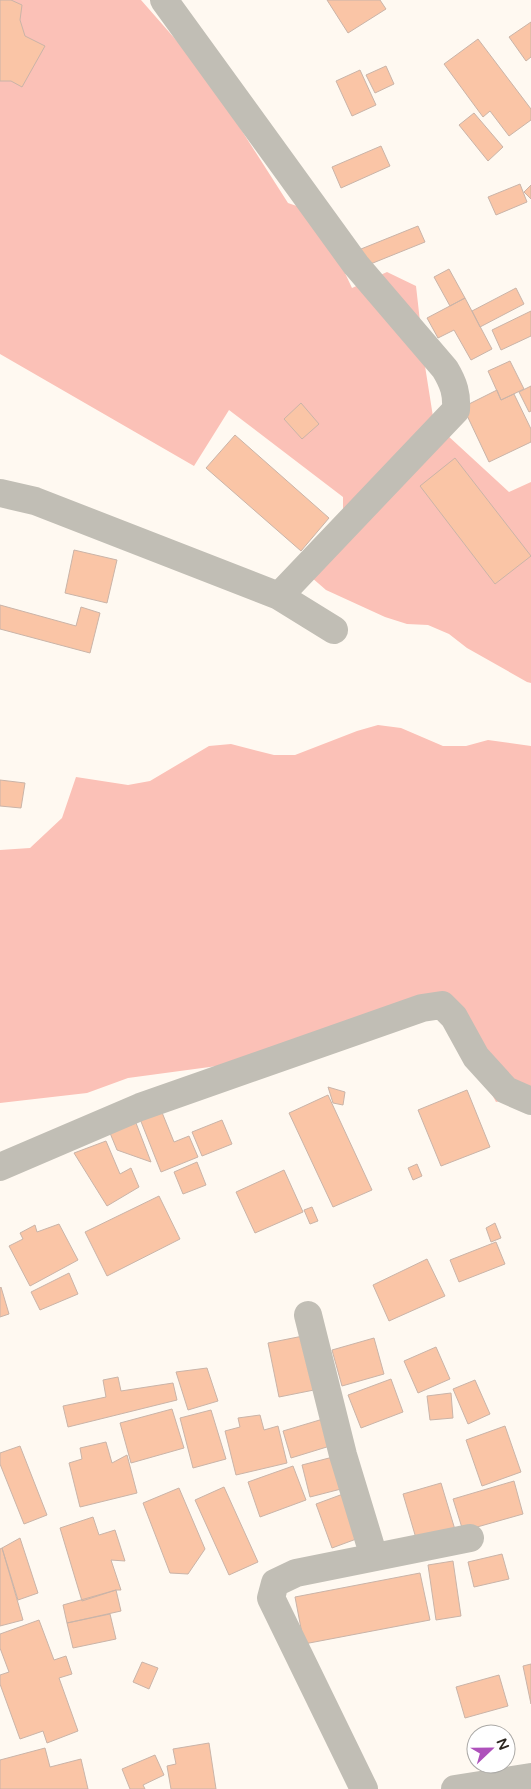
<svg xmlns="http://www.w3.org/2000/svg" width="531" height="1789" font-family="'Varela Round',sans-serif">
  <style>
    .green { fill: #fbc1b7 }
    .building { fill: #fac5a6; stroke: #cab4a8 }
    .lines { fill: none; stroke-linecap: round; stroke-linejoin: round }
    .minor { stroke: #c1beb5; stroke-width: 28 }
  </style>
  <rect width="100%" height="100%" fill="#fff9f1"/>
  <path class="green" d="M0 0H141L205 73 288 203 317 213 352 288 387 272 416 286 425 366 434 423 509 492 531 482V683L527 682 467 648 449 634 428 625 407 624 385 617 326 590 311 577 343 535V497L229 410 194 466 0 354Z
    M378 725 401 728 443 746H466L488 740 531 746V1094L496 1102 450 1014 277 1058 128 1078 87 1093 0 1103V850L30 848 62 818 76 777 128 785 150 781 209 746 231 744 274 755H295L357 731Z"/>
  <path class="building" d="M0 0H11L22 5 20 20 25 36 45 46 22 87 11 81H0Z
    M327 0H380L386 9 348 33Z
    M531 22V57L526 61 509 37Z
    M478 39 531 109V120L509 136 490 111 483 117 444 64Z
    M386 66 394 84 375 93 366 75Z
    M360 70 376 105 352 116 336 81Z
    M474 113 503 147 488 161 459 125Z
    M381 146 390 166 341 188 332 167Z
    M520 184 527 202 496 215 488 197Z
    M531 185V199L524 192Z
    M418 226 425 242 363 267 356 251Z
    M449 269 465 298 450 306 434 277Z
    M516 288 524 304 480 327 472 311Z
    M465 298 492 349 471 360 454 330 438 338 427 318Z
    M531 311V336L501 350 492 330Z
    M510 361 524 389 501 400 488 371Z
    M531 386V411L529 412 519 392Z
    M497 390 501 400 514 394 531 429V442L489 462 463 407Z
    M301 403 319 424 302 439 284 419Z
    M235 435 329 518 301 551 206 468Z
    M455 458 531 556 495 584 420 486Z
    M74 550 117 560 107 603 65 593Z
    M0 605 76 626 81 607 100 613 90 653 0 629Z
    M0 780 25 783 21 808 0 806Z
    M328 1087 345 1092 343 1105 333 1103Z
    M467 1090 490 1147 441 1166 418 1110Z
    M328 1095 372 1190 333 1207 289 1113Z
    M161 1110 174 1142 189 1136 198 1157 161 1172 140 1119Z
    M222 1120 232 1144 202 1156 192 1132Z
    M136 1123 151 1162 117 1150 110 1133Z
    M106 1141 120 1174 131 1168 139 1187 107 1206 74 1153Z
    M197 1162 206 1185 183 1194 174 1172Z
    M417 1164 422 1176 413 1180 408 1168Z
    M284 1170 303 1212 255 1233 236 1192Z
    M159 1196 180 1239 107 1276 85 1232Z
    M312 1207 318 1221 310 1224 304 1210Z
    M495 1223 501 1238 491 1242 486 1228Z
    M59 1224 78 1260 30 1286 9 1246 23 1239 20 1233 35 1225 37 1232Z
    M496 1242 505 1264 459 1282 450 1260Z
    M427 1259 445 1296 389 1321 373 1285Z
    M69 1273 78 1294 40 1310 31 1292Z
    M1 1287 9 1314 0 1317V1288Z
    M303 1336 314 1390 279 1397 268 1343Z
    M374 1338 384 1374 342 1386 332 1350Z
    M436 1347 450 1379 418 1393 404 1361Z
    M207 1368 218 1401 188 1410 176 1372Z
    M118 1377 121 1391 173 1383 177 1400 68 1427 63 1406 106 1397 103 1380Z
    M391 1379 403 1412 361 1428 348 1395Z
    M475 1380 490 1414 468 1424 453 1389Z
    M451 1393 453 1418 430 1420 427 1396Z
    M172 1409 184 1448 131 1463 120 1423Z
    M211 1410 226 1459 193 1468 180 1418Z
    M260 1415 264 1430 278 1426 287 1463 236 1475 225 1431 240 1427 238 1418Z
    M323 1419 330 1446 291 1458 283 1431Z
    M505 1426 521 1472 482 1486 466 1440Z
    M106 1442 112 1463 127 1455 137 1493 80 1507 69 1463 82 1459 80 1448Z
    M20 1446 47 1515 24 1524 0 1464V1453Z
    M333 1457 341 1489 310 1497 302 1465Z
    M293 1466 306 1500 260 1517 248 1482Z
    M514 1481 523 1514 463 1531 453 1499Z
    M441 1483 456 1533 418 1545 403 1494Z
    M224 1487 258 1562 229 1575 195 1500Z
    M179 1488 205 1549 188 1574 170 1573 143 1503Z
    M343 1494 359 1538 332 1548 316 1504Z
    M93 1517 99 1535 115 1530 125 1561 111 1560 121 1590H116L82 1601 60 1528Z
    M20 1538 38 1593 18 1600 2 1548Z
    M2 1548 23 1620 0 1626V1549Z
    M502 1554 509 1579 474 1587 468 1562Z
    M453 1561 461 1616 436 1620 428 1565Z
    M420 1573 430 1620 304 1644 295 1597Z
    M116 1590 121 1611 67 1623 63 1605Z
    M110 1614 116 1639 73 1648 67 1623Z
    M39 1620 54 1660 66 1656 72 1674 59 1678 78 1731 47 1743 43 1731 20 1739 0 1684V1675L9 1672 0 1648V1634Z
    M142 1662 158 1668 149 1689 133 1682Z
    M531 1664V1704L523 1666Z
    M499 1675 508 1706 465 1718 456 1687Z
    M209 1743 216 1789H171L167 1766 176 1764 173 1749Z
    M45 1748 50 1767 81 1759 88 1789H0V1760Z
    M155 1755 164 1775 143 1785 145 1789H130L122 1769Z"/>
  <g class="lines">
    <path class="minor" d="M164 0 356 265 445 369C454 384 457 394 456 410L279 596
      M0 493 35 501 279 596 334 630
      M0 1167 140 1107 422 1008 442 1005 454 1017 476 1057 506 1090 531 1101
      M308 1315 343 1455 374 1557
      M364 1789 271 1598 275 1583 296 1573 470 1538
      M455 1789 531 1777"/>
  </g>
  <g transform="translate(491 1749) rotate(68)"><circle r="24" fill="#ffffff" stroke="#aba9a6"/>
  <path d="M0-4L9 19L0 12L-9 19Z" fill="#ae51bb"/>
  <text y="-8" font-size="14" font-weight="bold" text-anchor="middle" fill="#2d2720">N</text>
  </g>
</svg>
